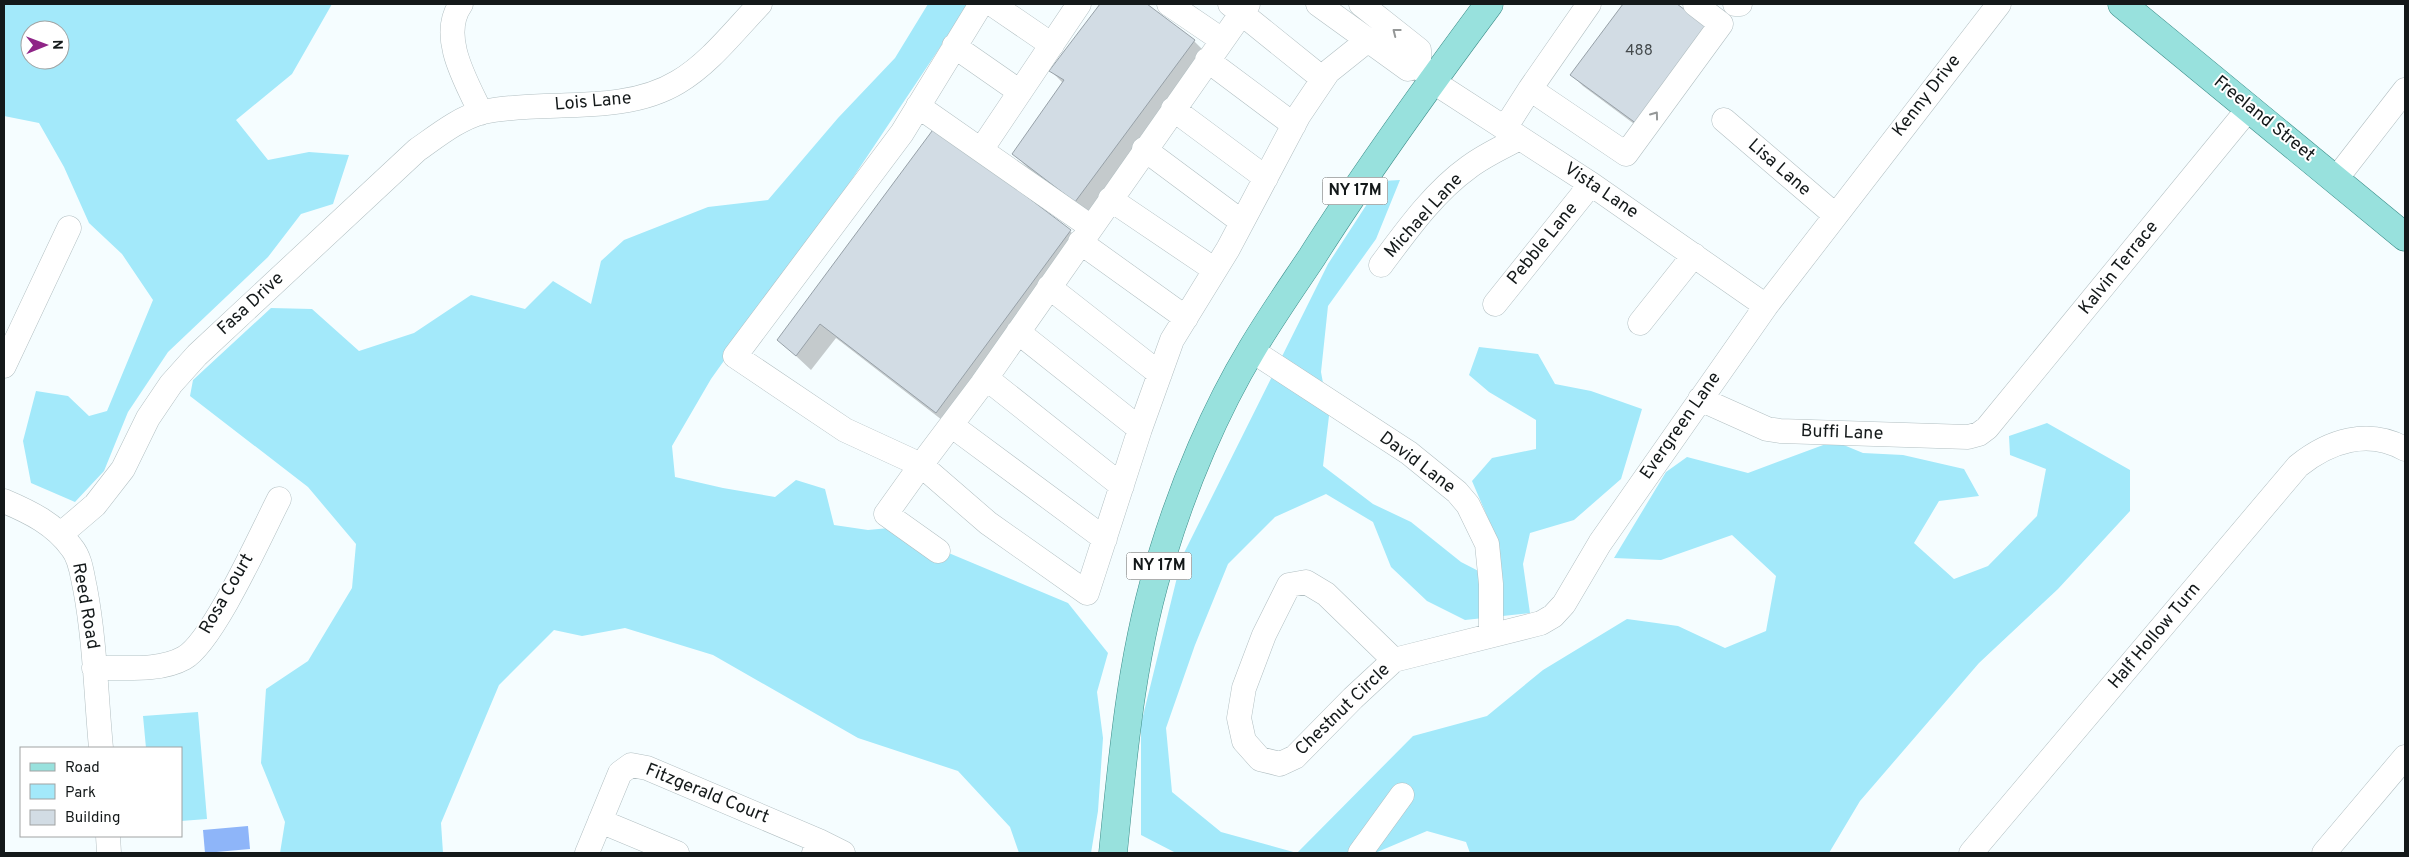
<svg xmlns="http://www.w3.org/2000/svg" width="2409" height="857" font-family="Overpass,sans-serif">
  <style>
    .green { fill: #a3e9fa; fill-rule: evenodd }
    .water { fill: #8eb5f9 }
    .shadow { fill: #0003 }
    .building { fill: #d2dce4; stroke: #97a1a8 }
    .lines { fill: none; stroke-linecap: round; stroke-linejoin: round }
    .minor-casing { stroke: #b2bfc2; stroke-width: 25 }
    .major-casing { stroke: #3d8e8a; stroke-width: 29 }
    .minor { stroke: #fff; stroke-width: 24 }
    .major { stroke: #98e1dd; stroke-width: 28 }
    .oneway { stroke: #959898 }
    .labels { text-anchor: middle; dominant-baseline: central; stroke-width: 4; stroke-linejoin: round; paint-order: stroke }
    .number-label { font-size: 15px; fill: #444a4c }
    .shield { fill: #fff; stroke: #5a5e5f; stroke-width: 1 }
    .shield-label { font-size: 16px; font-weight: bold; fill: #14191a }
    .street-label { font-size: 18px; fill: #14191a; stroke: #fff }
  </style>
  <rect width="100%" height="100%" fill="#f5fdff"/>
  <path class="green" d="M4 4H332L292 74 236 120 268 160 309 152 349 155 333 204 301 214 268 257 168 352 128 412 104 471 75 502 31 483 23 441 36 391 68 396 89 416 107 411 153 300 122 254 89 223 64 167 39 123 4 116ZM30 30H60V60H30Z
    M928 4H969L836 203 711 379 672 446 675 477 723 488 775 497 796 480 825 489 834 525 868 530 889 528 1068 603 1108 653 1097 692 1103 738 1098 811 1091 853H1019L1010 827 958 771 858 738 713 655 625 628 582 636 554 630 499 685 441 823 443 853H280L285 822 261 763 266 689 308 661 352 588 356 544 308 487 190 396 193 380 271 308 312 309 359 351 414 333 471 295 525 309 553 281 591 304 601 261 624 240 708 207 768 200 838 118 895 58Z
    M1400 180 1376 239 1328 306 1321 372 1329 416 1323 466 1373 504 1411 522 1461 562 1496 580 1493 530 1472 481 1492 458 1536 449V420L1489 392 1469 375 1479 347 1538 354 1555 384 1591 391 1642 409 1621 479 1574 520 1530 533 1523 564 1530 613 1465 620 1427 601 1391 567 1373 522 1326 494 1275 517 1228 564 1195 645 1166 728 1172 792 1221 832 1297 853 1413 736 1487 716 1543 670 1627 619 1678 626 1725 648 1766 631 1776 576 1732 535 1661 560 1614 558 1666 472 1687 457 1748 473 1834 441 1863 453 1903 455 1964 469 1979 496 1939 501 1914 543 1954 579 1988 566 2037 516 2046 469 2010 455 2009 436 2047 423 2130 470V511L2058 589 1979 663 1860 801 1829 853H1470L1466 842 1427 831 1375 853H1176L1141 835V724L1182 557 1328 264 1382 181Z
    M198 712 207 819 181 821V748H146L143 716Z"/>
  <path class="water" d="M248 826 250 849 205 853 203 830Z"/>
  <path class="shadow" d="M1102 4H1145L1194 41 1209 56 1091 216 1029 169 1014 154 1063 83 1051 71Z
    M1625 4H1675L1707 27 1649 135 1583 86 1572 75Z
    M936 129 1070 231 1085 247 951 427 836 338 811 370 779 340Z"/>
  <path class="building" d="M1100 4H1147L1195 40 1075 202 1012 154 1064 80 1049 71Z
    M1623 4H1677L1707 26 1637 124 1570 75Z
    M935 127 1071 230 936 413 820 324 796 356 777 340Z"/>
  <g class="lines">
    <g class="minor-casing">
      <path id="minor" d="M461 4C438 36 467 83 481 113
        M981 4 902 133 735 356 845 430 921 465 982 384 1248 4
        M992 4 1052 45
        M1169 4 1222 40
        M1230 4 1323 79
        M1318 4 1408 69 1419 66
        M1361 4 1419 50V66L1432 81 1591 184 1766 306
        M1735 4H1740
        M954 46 1020 92
        M1207 60 1294 125
        M1530 89 1589 4
        M918 106 1091 227
        M1173 109 1266 178
        M1724 120 1835 215
        M1505 128 1530 89 1626 154 1721 24 1695 4
        M1144 149 1242 222
        M981 150 1079 4
        M2336 179 2405 90
        M1110 199 1215 270
        M1080 242 1186 318
        M1381 265C1407 230 1434 192 1469 167 1485 155 1503 147 1520 138
        M1049 287 1160 374
        M1495 304 1591 184
        M1640 323 1694 255
        M1018 332 1140 429
        M1251 350 1409 453 1457 492 1468 505 1487 544 1491 584V635
        M4 366 69 228
        M986 378 1122 486
        M1700 399 1767 429 1780 431 1968 437 1979 434 1987 428 2250 107
        M951 425 1105 539
        M4 501C30 512 55 524 72 548 81 559 82 575 85 588 95 641 96 695 101 748
        M61 534 95 505 123 469 148 418 171 384 197 355 417 150C437 136 459 118 483 112 545 99 622 116 678 82 709 64 735 30 760 4
        M938 551 886 514 921 465 988 523 1087 593 1140 429 1172 340 1228 249 1299 115 1328 72 1368 40
        M1306 582 1326 594 1394 660 1353 698 1295 757 1280 764 1260 759 1244 741 1239 718 1244 688 1264 635 1289 585Z
        M1394 660 1541 623 1553 616 1564 604 1600 543 1766 306 1999 4
        M94 668C122 667 159 672 184 658 213 642 262 532 279 499
        M600 821 677 853
        M108 836 109 853
        M819 841 843 853
        M587 853 620 773 631 765 647 768 819 841 814 853
        M1360 853 1402 795
        M1971 853 2298 466C2329 441 2368 428 2405 449
        M2324 853 2405 757"/>
    </g>
    <g class="major-casing">
      <path id="major" d="M2122 4 2405 237
        M1113 853C1123 753 1132 649 1163 553 1184 484 1215 410 1252 349 1271 317 1292 287 1312 257 1367 170 1428 86 1489 4"/>
    </g>
    <use href="#minor" class="minor"/>
    <use href="#major" class="major"/>
  </g>
  <defs><path id="oneway-chevron" d="M-2-3.5L2.5 0L-2 3.5" fill="none" stroke-width="1.6" stroke-linecap="round" stroke-linejoin="round" transform="scale(1.25)"/></defs>
  <g class="oneway">
    <use href="#oneway-chevron" transform="translate(1396 32) rotate(-142)"/>
    <use href="#oneway-chevron" transform="translate(1655 115) rotate(-54)"/>
  </g>
  <g class="labels">
    <g class="number-label">
      <text x="1639" y="51">488</text>
    </g>
    <g class="shield">
      <rect x="1322.5" y="177.5" width="65" height="27" rx="4"/>
      <rect x="1126.5" y="552.5" width="65" height="27" rx="4"/>
    </g>
    <g class="shield-label">
      <text x="1355" y="191">NY 17M</text>
      <text x="1159" y="566">NY 17M</text>
    </g>
    <g class="street-label">
      <text transform="translate(1927 96) rotate(-52)">Kenny Drive</text>
      <text transform="translate(593 102) rotate(-5)">Lois Lane</text>
      <text transform="translate(2264 119) rotate(39)">Freeland Street</text>
      <text transform="translate(1779 168) rotate(41)">Lisa Lane</text>
      <text transform="translate(1601 191) rotate(34)">Vista Lane</text>
      <text transform="translate(1424 216) rotate(-48)">Michael Lane</text>
      <text transform="translate(1543 244) rotate(-51)">Pebble Lane</text>
      <text transform="translate(2119 268) rotate(-51)">Kalvin Terrace</text>
      <text transform="translate(251 304) rotate(-43)">Fasa Drive</text>
      <text transform="translate(1681 426) rotate(-55)">Evergreen Lane</text>
      <text transform="translate(1842 433) rotate(2)">Buffi Lane</text>
      <text transform="translate(1417 463) rotate(37)">David Lane</text>
      <text transform="translate(227 594) rotate(-60)">Rosa Court</text>
      <text transform="translate(85 606) rotate(80)">Reed Road</text>
      <text transform="translate(2155 636) rotate(-50)">Half Hollow Turn</text>
      <text transform="translate(1343 710) rotate(-44)">Chestnut Circle</text>
      <text transform="translate(707 794) rotate(22)">Fitzgerald Court</text>
    </g>
  </g>
  <rect width="2409" height="857" fill="none" stroke="#14191a" stroke-width="10"/>
  <rect x="20" y="747" width="162" height="90" fill="#ffffff" stroke="#a1a3a3"/>
  <rect x="30" y="763" width="25" height="8" fill="#98e1dd" stroke="#a1a3a3"/>
  <text x="65" y="772" font-size="15" fill="#14191a">Road</text>
  <rect x="30" y="784" width="25" height="15" fill="#a3e9fa" stroke="#a1a3a3"/>
  <text x="65" y="797" font-size="15" fill="#14191a">Park</text>
  <rect x="30" y="810" width="25" height="15" fill="#d2dce4" stroke="#a1a3a3"/>
  <text x="65" y="822" font-size="15" fill="#14191a">Building</text>
  <g transform="translate(45 45) rotate(89)"><circle r="24" fill="#ffffff" stroke="#a1a3a3"/>
  <path d="M0-4L9 19L0 12L-9 19Z" fill="#8f2487"/>
  <text y="-8" font-size="14" font-weight="bold" text-anchor="middle" fill="#14191a">N</text>
  </g>
</svg>
